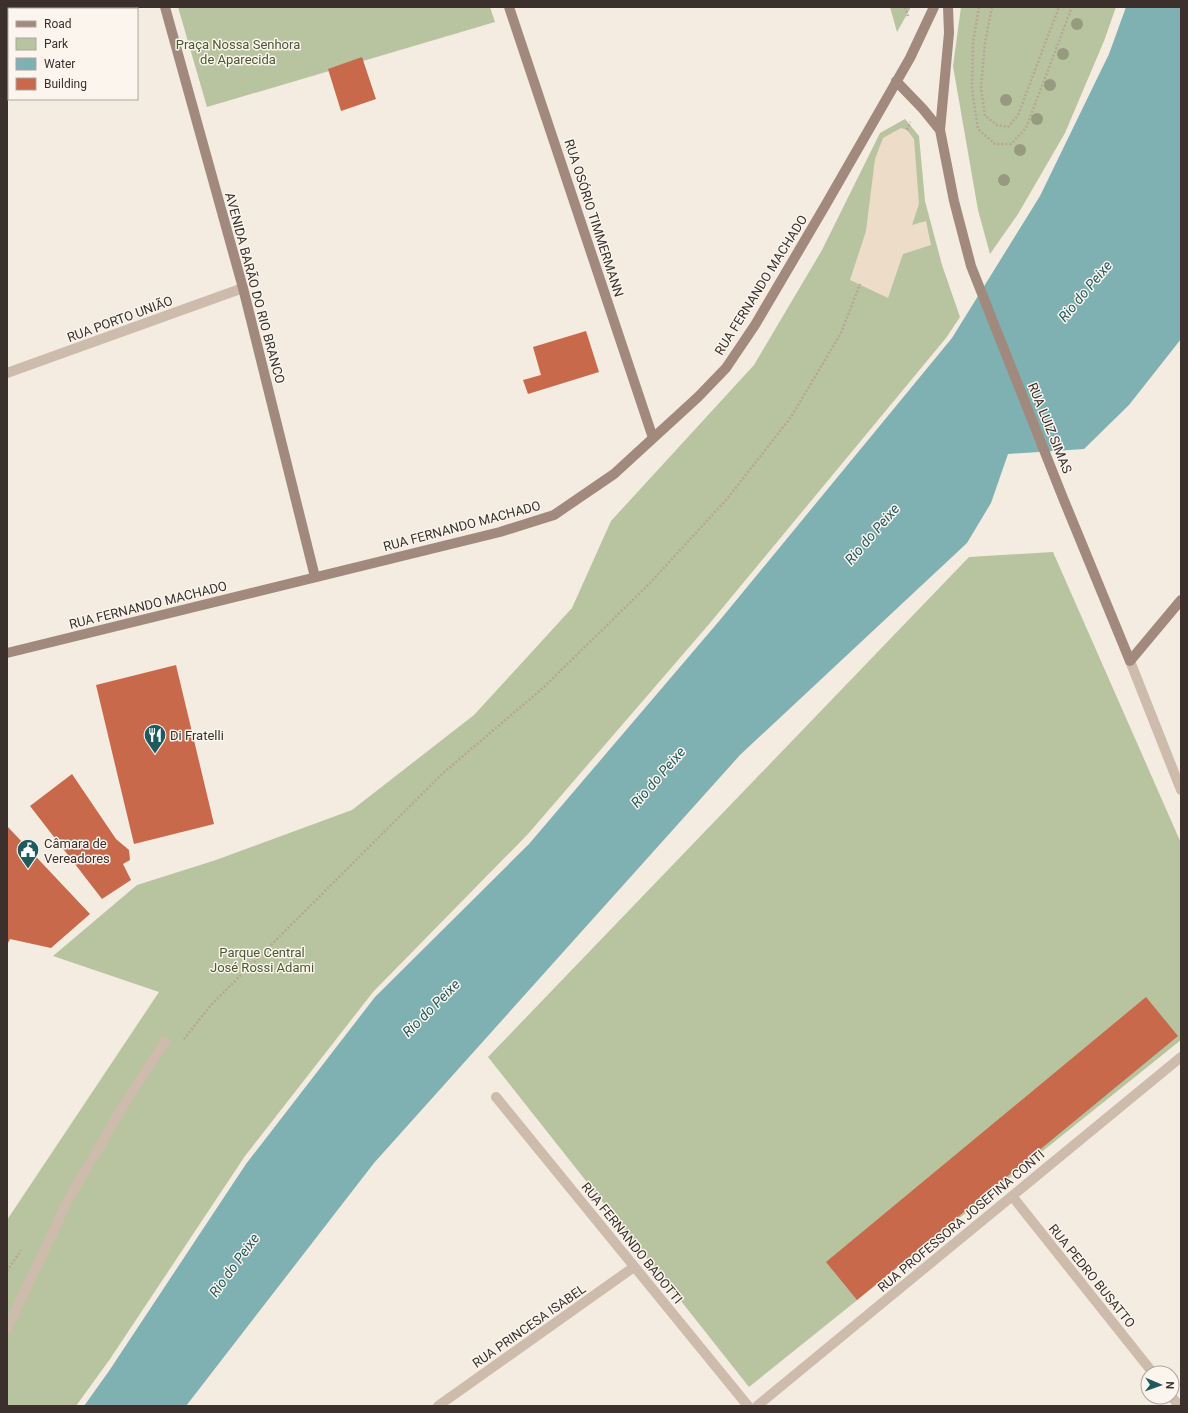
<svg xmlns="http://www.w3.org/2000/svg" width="1188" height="1413" font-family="Roboto,sans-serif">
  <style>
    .green { fill: #b8c4a0 }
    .plaza { fill: #ecdcc8 }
    .water { fill: #7fb0b2 }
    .building { fill: #c8694b }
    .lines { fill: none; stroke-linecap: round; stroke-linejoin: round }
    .path { stroke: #b9a596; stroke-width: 2.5; stroke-dasharray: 2 2; stroke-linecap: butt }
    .street { stroke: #cdbbac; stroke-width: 10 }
    .secondary { stroke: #a18a7d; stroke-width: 10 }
    .tree { fill: #969b7f }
    .labels { text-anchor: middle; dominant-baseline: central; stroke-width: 3; stroke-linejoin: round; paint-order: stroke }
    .park-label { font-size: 13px; fill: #4a5a2e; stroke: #fbf5ee }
    .street-label { font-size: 13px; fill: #3b302b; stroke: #fbf5ee }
    .poi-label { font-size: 13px; fill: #3b302b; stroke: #fbf5ee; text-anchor: start }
    .water-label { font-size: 14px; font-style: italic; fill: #1f5a5e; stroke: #fbf5ee }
  </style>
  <rect width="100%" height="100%" fill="#f4ebe1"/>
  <path class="green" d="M178 7H490L495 22 207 107Z
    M890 7H911L897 32Z
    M961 7H1116L1104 41 1065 133 1018 214 990 254 978 210 953 66Z
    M905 119 919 136 925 201 942 265 960 317 946 338 710 623 528 834 373 992 245 1156 110 1359 76 1406H7V1220L159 992 53 956 137 885 216 860 352 810 474 715 572 608 611 521 754 365 822 250 880 133Z
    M1053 552 1181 843V1040L749 1387 488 1057 969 557Z"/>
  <path class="plaza" d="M901 128 907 130 914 139 919 204 912 225 926 221 931 245 903 254 888 298 850 280 866 231 875 159 883 138Z"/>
  <path class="water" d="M1126 7H1181V339L1129 405 1084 449 1008 454 991 503 967 543 740 755 374 1163 186 1406H84L109 1371 246 1164 375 997 529 844 720 620 952 338 1040 196 1109 54Z"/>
  <path class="building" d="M7 7H120L121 9H9L8 70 7 64Z
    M362 57 376 99 341 111 328 69Z
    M586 331 599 372 528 394 523 380 541 375 533 347Z
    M176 665 214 824 134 844 96 685Z
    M72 774 116 839 129 850 130 860 123 864 131 880 102 899 30 806Z
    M7 826 90 914 51 948 10 939 7 945Z
    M1146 997 1178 1036 857 1300 826 1262Z"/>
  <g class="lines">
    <path class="path" d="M905 7 908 16
      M979 7 973 43 972 90 978 129 995 144H1011L1026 128 1072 7
      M992 7 985 42 981 88 985 116 997 125 1008 127 1018 115 1059 7
      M907 130 910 122
      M184 1039 211 1005 442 774 544 687 649 584 727 499 791 417 841 333 860 284
      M7 1271 21 1250"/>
    <path class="street" d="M7 373 243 288
      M1130 661 1181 790
      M496 1097 748 1406
      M1012 1196 1153 1373
      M7 1329 68 1200 128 1098 165 1042
      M1172 1397 1179 1406
      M438 1406 634 1267
      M757 1406 1181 1057"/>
    <path class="secondary" d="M165 7 243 288 315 577
      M509 7 653 438
      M896 81 923 109 940 130 954 201 971 266 1063 498 1130 661 1181 600
      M940 130 949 33 948 7
      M7 653 500 532 554 515 614 474 698 397 726 368 755 325 825 206 910 58 934 7"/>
  </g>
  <g class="tree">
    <circle cx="1077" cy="24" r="6"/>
    <circle cx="1063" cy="54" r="6"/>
    <circle cx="1050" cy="85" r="6"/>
    <circle cx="1006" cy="100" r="6"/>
    <circle cx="1037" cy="119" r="6"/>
    <circle cx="1020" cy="150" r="6"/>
    <circle cx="1004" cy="180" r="6"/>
  </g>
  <defs>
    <g id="restaurant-pin" transform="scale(1.15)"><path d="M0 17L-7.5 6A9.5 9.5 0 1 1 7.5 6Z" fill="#1f5a5e" stroke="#fbf5ee"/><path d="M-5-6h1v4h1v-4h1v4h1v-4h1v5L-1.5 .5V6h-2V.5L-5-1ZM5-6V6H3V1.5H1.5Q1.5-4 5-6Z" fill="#fff"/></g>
    <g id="civic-pin" transform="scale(1.15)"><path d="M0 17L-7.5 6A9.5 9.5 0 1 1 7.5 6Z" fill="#1f5a5e" stroke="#fbf5ee"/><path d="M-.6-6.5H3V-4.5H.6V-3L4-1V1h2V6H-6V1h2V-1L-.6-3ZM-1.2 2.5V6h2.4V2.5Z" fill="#fff"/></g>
  </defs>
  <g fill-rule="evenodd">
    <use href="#restaurant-pin" x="155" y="735"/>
    <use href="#civic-pin" x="28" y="850"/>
  </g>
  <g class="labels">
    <g class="park-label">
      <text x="238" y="44">Praça Nossa Senhora<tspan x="238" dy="15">de Aparecida</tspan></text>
      <text x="262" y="952">Parque Central<tspan x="262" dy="15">José Rossi Adami</tspan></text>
    </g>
    <g class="street-label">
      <text transform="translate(594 218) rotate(72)">RUA OSÓRIO TIMMERMANN</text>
      <text transform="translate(761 285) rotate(-58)">RUA FERNANDO MACHADO</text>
      <text transform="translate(255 288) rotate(75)">AVENIDA BARÃO DO RIO BRANCO</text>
      <text transform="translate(120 319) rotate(-20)">RUA PORTO UNIÃO</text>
      <text transform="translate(1050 428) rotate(68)">RUA LUIZ SIMAS</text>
      <text transform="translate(462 526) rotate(-15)">RUA FERNANDO MACHADO</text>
      <text transform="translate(148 605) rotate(-14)">RUA FERNANDO MACHADO</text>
      <text transform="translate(961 1221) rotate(-40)">RUA PROFESSORA JOSEFINA CONTI</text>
      <text transform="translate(632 1243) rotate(51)">RUA FERNANDO BADOTTI</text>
      <text transform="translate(1092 1276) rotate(51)">RUA PEDRO BUSATTO</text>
      <text transform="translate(529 1326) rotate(-35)">RUA PRINCESA ISABEL</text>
    </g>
    <g class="poi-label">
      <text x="170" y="735">Di Fratelli</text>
      <text x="44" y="843">Câmara de<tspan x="44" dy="15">Vereadores</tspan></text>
    </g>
    <g class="water-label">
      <text transform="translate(1085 291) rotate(-50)">Rio do Peixe</text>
      <text transform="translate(872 534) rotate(-49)">Rio do Peixe</text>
      <text transform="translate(658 777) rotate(-49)">Rio do Peixe</text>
      <text transform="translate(431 1008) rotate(-45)">Rio do Peixe</text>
      <text transform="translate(234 1265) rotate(-54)">Rio do Peixe</text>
    </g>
  </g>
  <rect width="1188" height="1413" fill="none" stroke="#3b302b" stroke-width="16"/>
  <rect x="8" y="8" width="130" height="92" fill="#fbf5ee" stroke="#aea6a0"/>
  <rect x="16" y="21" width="20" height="6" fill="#a18a7d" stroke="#aea6a0"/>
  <text x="44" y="28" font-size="12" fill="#3b302b">Road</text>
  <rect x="16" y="38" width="20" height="12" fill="#b8c4a0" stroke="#aea6a0"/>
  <text x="44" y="48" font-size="12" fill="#3b302b">Park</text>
  <rect x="16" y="58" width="20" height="12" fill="#7fb0b2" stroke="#aea6a0"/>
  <text x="44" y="68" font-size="12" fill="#3b302b">Water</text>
  <rect x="16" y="78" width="20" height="12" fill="#c8694b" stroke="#aea6a0"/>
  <text x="44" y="88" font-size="12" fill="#3b302b">Building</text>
  <g transform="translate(1160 1385) rotate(92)"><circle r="19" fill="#fbf5ee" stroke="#aea6a0"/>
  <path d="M0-3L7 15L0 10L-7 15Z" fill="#1f5a5e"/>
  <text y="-6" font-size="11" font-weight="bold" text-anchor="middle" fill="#3b302b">N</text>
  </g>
</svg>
